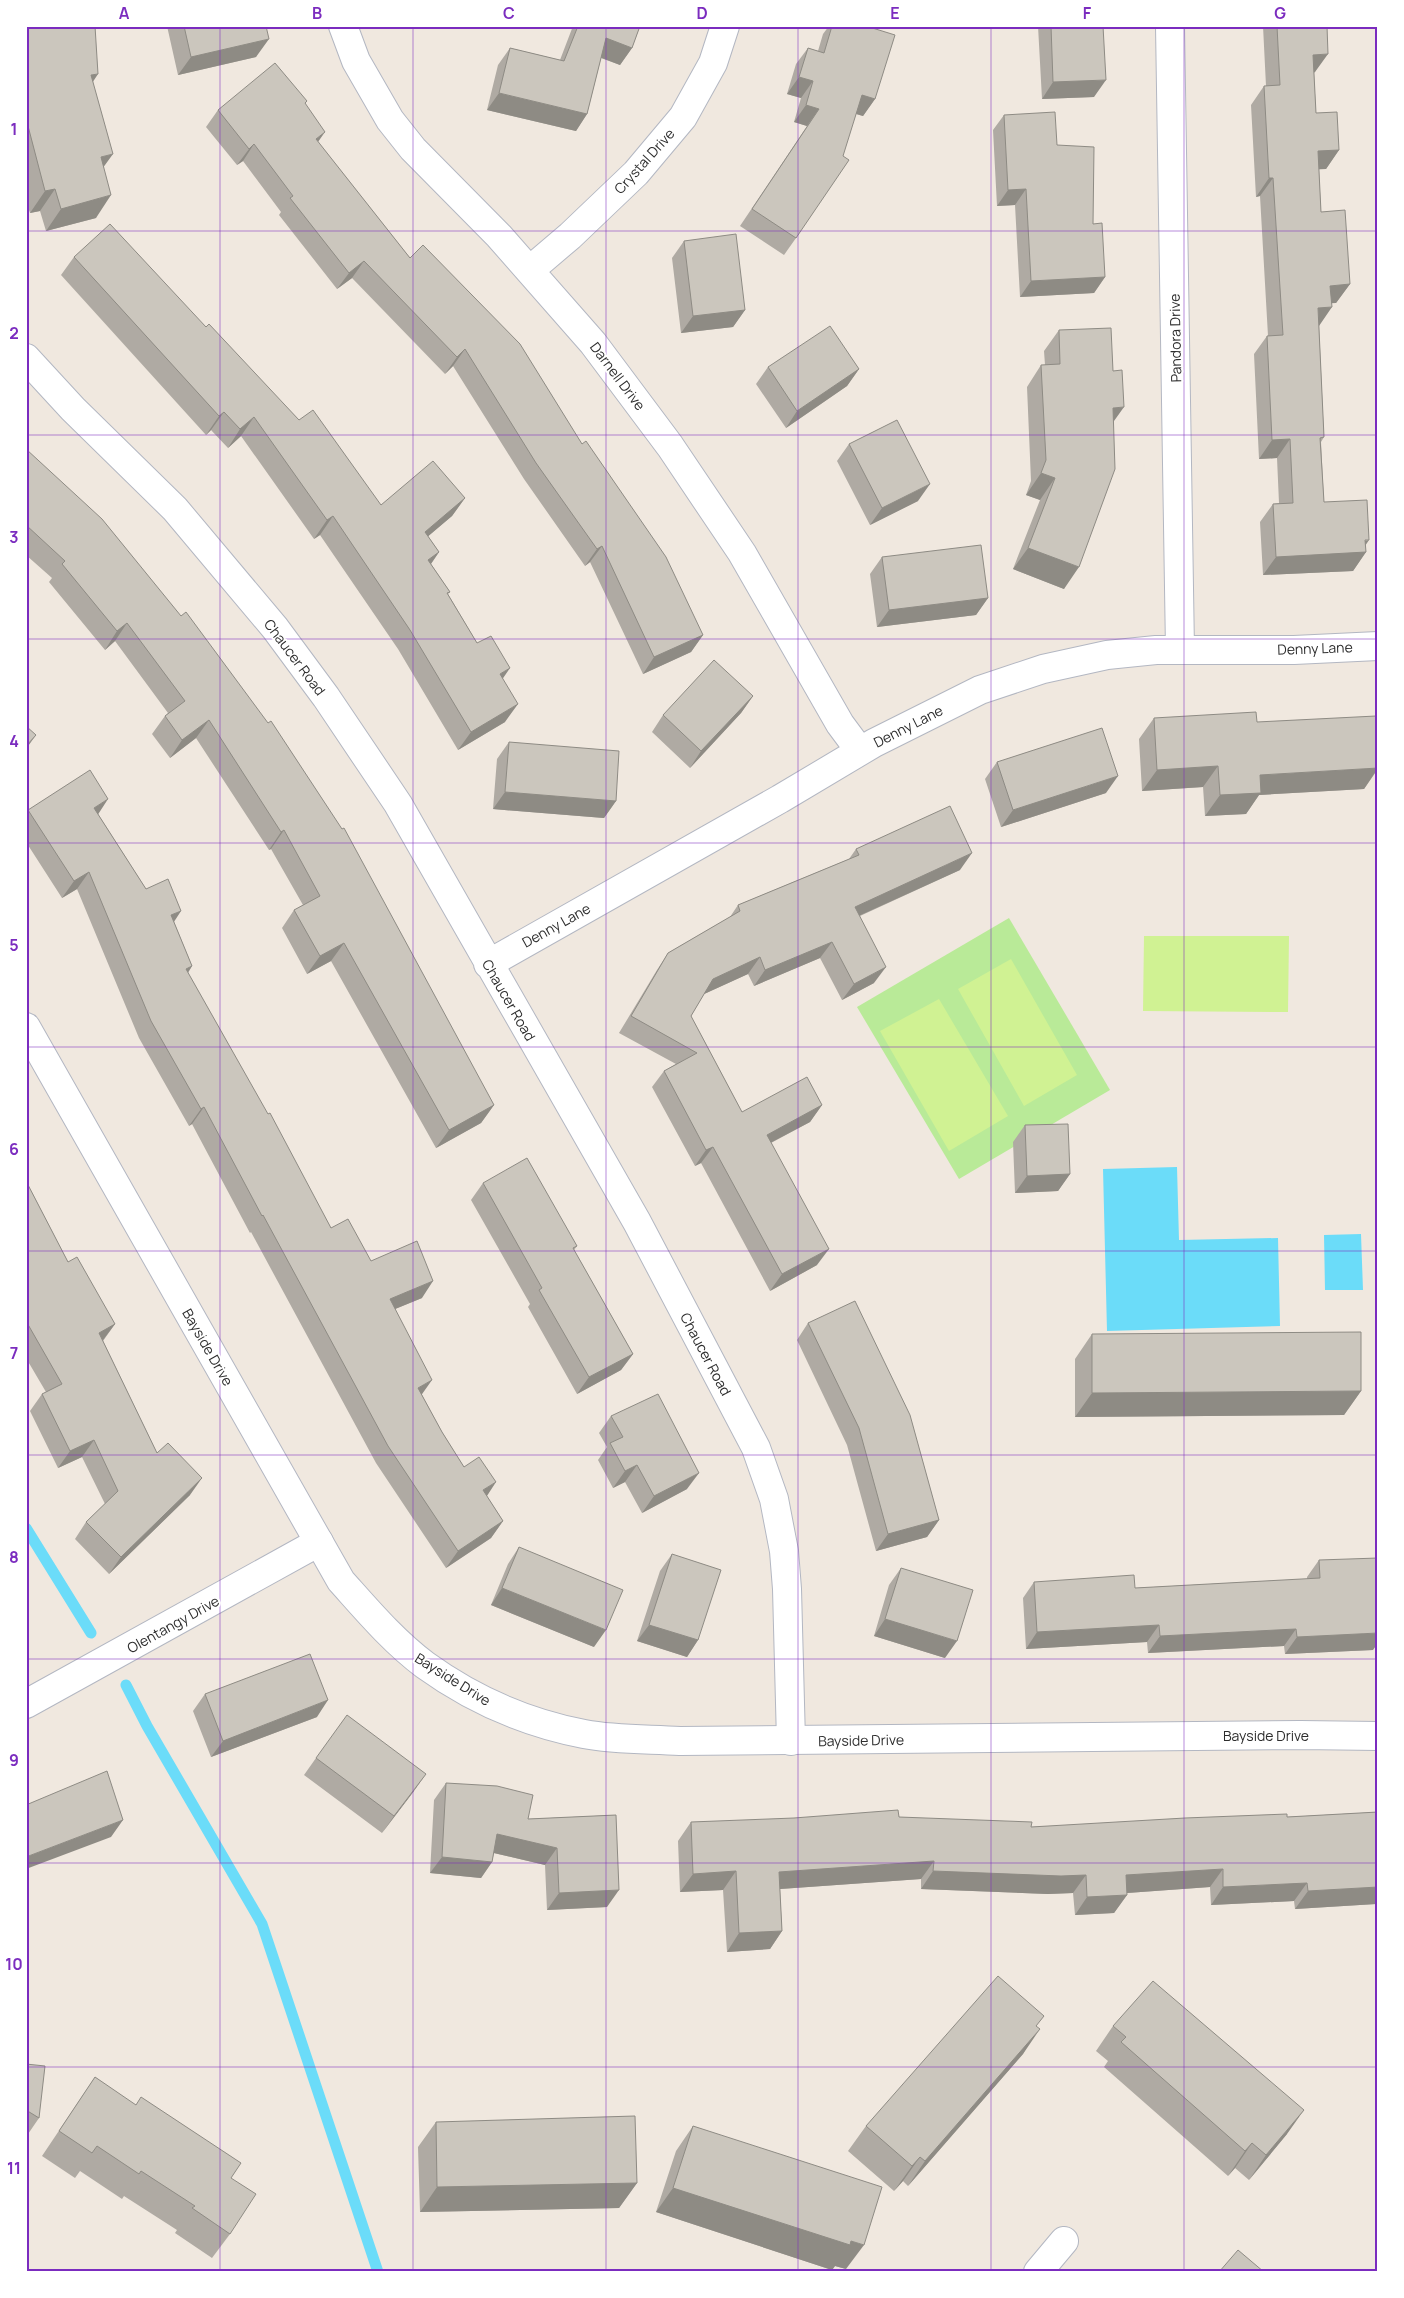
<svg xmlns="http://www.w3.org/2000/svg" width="1404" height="2298" font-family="Manrope,sans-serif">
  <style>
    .green { fill: #b9ea98 }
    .pitch { fill: #d0f293 }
    .water { fill: #6bdcf9 }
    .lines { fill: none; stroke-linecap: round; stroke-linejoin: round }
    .stream { stroke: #6bdcf9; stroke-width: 11 }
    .street-casing { stroke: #b3b7c2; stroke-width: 30 }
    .secondary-casing { stroke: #b3b7c2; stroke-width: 30 }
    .street { stroke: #fff; stroke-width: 28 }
    .secondary { stroke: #fff; stroke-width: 28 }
    .wall { fill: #afaaa3 }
    .shaded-wall { fill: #8e8b84 }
    .building { fill: #cbc6bd; stroke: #8e8b84 }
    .grid { fill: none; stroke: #7b2cbf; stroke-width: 1; stroke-opacity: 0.55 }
    .labels { text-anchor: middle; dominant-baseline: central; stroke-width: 4; stroke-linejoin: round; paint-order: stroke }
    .street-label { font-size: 14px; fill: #2d2d2d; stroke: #fff }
    .neatline { fill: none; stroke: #7b2cbf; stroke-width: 2 }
    .grid-label { font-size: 16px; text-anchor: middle; font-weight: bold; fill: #7b2cbf }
  </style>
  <rect width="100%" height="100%" fill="#f0e8df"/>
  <path class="green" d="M1009 918 1110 1090 959 1179 857 1007Z"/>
  <path class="pitch" d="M1144 936H1289L1288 1012 1143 1011Z
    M1011 959 1077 1075 1024 1106 958 989Z
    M939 999 1008 1116 949 1151 880 1031Z"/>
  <path class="water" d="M1177 1167 1179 1240 1278 1238 1280 1326 1107 1331 1103 1169Z
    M1361 1234 1363 1290H1325L1324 1235Z"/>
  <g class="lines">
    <path class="stream" d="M26 1528 91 1633
      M126 1685 147 1726 262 1924 378 2272"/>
    <g class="street-casing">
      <path id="street" d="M343 26 356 61 390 120 413 149 499 236 593 343 670 446 742 553 840 724 860 751
        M1170 26 1180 650
        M530 270 570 236 636 173 683 117 713 63 725 26
        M26 358 73 409 175 509 275 628 326 697 398 804 637 1222 756 1448 774 1499 784 1551 787 1589 791 1741
        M488 964 780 799 874 743 980 690 1043 669 1107 655 1156 650H1294L1378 646
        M26 1704 319 1542
        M1038 2272 1064 2241"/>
    </g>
    <g class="secondary-casing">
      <path id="secondary" d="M26 1027 341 1581C367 1610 393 1641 425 1665 472 1699 527 1723 584 1734 615 1740 648 1739 680 1741L1300 1735 1378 1736"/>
    </g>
    <use href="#street" class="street"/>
    <use href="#secondary" class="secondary"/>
  </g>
  <path class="wall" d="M26 26 93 82 104 167 96 218 46 231 40 211 30 213 26 201Z
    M167 26H266L256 57 178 75Z
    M573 26H640L632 48 620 65 601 58 587 114 576 131 487 110 498 65 510 48 560 60Z
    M829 26H866L875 99 863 116 856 114 796 238 784 255 740 226 807 126 794 122 801 98 787 94 796 64 808 48 818 51 823 34Z
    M1038 26H1103L1094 97 1042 99Z
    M1263 26H1327L1315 72 1314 73 1316 113 1339 150 1326 169H1319L1321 212 1350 284 1336 303H1332L1319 325 1324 437 1321 442 1324 502 1365 545 1366 552 1353 571 1263 575 1260 522 1273 504 1279 503 1277 458 1259 459 1254 354 1267 336H1268L1260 196 1256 197 1251 105 1264 86H1266Z
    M307 101 305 104 318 142 410 258 582 444 703 635 691 652 643 674 590 562 585 566 524 479 453 366 445 374 352 278 337 289 279 215 281 212 243 161 237 165 206 127 218 110Z
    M1004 115 1057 145 1093 224 1105 277 1094 293 1020 297 1015 205 997 206 993 130Z
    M684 241 745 310 733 327 681 333 672 258Z
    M74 257 206 327 299 420 381 505 465 498 452 516 428 536 439 552 431 564 450 592 448 594 477 643 502 679 505 722 458 750 398 649 320 535 314 539 241 436 228 448 211 430 206 435 61 275Z
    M1059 330 1113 423 1064 589 1013 569 1040 500 1026 495 1031 481 1027 387 1041 365H1045L1044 351Z
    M768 367 859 369 847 386 786 428 756 384Z
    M849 444 918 501 870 525 837 461Z
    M26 449 494 1105 481 1123 436 1148 331 961 307 974 282 928 294 910 303 905 271 849 269 850 196 738 170 758 152 734 165 716 168 713 115 641 105 650 49 582 52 578 26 555Z
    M882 557 988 598 976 615 877 627 870 574Z
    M753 696 741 713 690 768 652 732 663 715Z
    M1154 718 1257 722 1378 753V769L1364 789 1259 795 1246 814 1205 816 1203 787 1142 791 1139 739Z
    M509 742 616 801 604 818 493 809 497 759Z
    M997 762 1106 793 1001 827 985 779Z
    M28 810 98 814 146 889 174 922 192 966 188 973 331 1228 371 1261 422 1298 395 1309 422 1395 442 1432 464 1467 487 1496 503 1521 491 1538 446 1568 376 1463 251 1232 250 1233 192 1124 189 1126 139 1038 77 889 62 898 26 842V812Z
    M856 849 960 870 860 916 874 983 842 1000 820 958 754 986 748 974 704 994 691 1016 742 1112 822 1105 810 1122 771 1143 817 1265 770 1291 701 1163 695 1166 652 1087 664 1071 676 1064 619 1033 657 970 668 953 730 917 738 905 849 859Z
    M1025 1125 1070 1174 1058 1191 1015 1193 1013 1142Z
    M26 1181 68 1262 115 1324 103 1341 157 1453 190 1495 109 1574 75 1539 86 1522 105 1504 82 1457 58 1468 30 1411 42 1394 46 1392 26 1358Z
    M483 1183 577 1246 574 1250 633 1354 621 1370 577 1394 528 1307 530 1304 471 1200Z
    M808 1323 939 1520 927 1537 876 1551 847 1445 797 1340Z
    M1092 1334 1361 1391 1344 1415 1075 1417V1359Z
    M611 1416 687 1489 642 1513 625 1482 613 1488 598 1460 607 1447 599 1433Z
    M519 1547 594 1647 491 1605 508 1564Z
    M672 1554 698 1640 687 1657 637 1641 660 1571Z
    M1319 1560 1373 1650 1285 1654 1284 1646 1148 1653 1147 1642 1026 1649 1023 1598 1034 1582 1135 1588 1307 1579V1577Z
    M901 1568 945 1658 874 1636 889 1585Z
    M205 1694 317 1717 211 1757 193 1711Z
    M316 1758 414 1791 382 1833 304 1775Z
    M446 1783 528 1819 616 1815 607 1907 547 1910 545 1865 494 1853 492 1862 481 1878 430 1873 434 1800Z
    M1378 1812V1901L1376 1904 1295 1909 1294 1901 1211 1905 1210 1887 1127 1893V1895L1114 1913 1075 1915 1073 1893 1048 1894 921 1889V1879L780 1889 782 1931 770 1949 727 1952 723 1890 680 1892 678 1841 691 1822 899 1817 1031 1827 1287 1817Z
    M1113 2026 1287 2134 1249 2180 1235 2168 1228 2176 1104 2067 1108 2061 1096 2051Z
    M1037 2027 1023 2054 908 2186 903 2181 894 2191 848 2151 866 2126Z
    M26 2064 39 2118 26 2137Z
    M95 2077 231 2178 230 2234 212 2258 175 2233 177 2230 124 2196 122 2199 80 2171 75 2178 42 2156Z
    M436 2122 637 2183 619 2208 420 2212 418 2147Z
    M693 2126 846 2269 835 2266 832 2270 656 2212 676 2151Z"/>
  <path class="shaded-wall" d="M606 38 632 48 620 65 594 55Z
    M269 39 256 57 178 75 191 57Z
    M1328 54 1315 72 1300 73 1313 55Z
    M98 74 83 97 91 75Z
    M799 77 813 81 801 98 787 94Z
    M1106 80 1094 97 1042 99 1053 82Z
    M499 93 587 114 576 131 487 110Z
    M862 95 875 99 863 116 850 112Z
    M806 105 819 109 807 126 794 122Z
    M325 132 313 149 316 139Z
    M254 144 243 161 237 165 249 149Z
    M1339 150 1326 169 1305 170 1318 151Z
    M113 154 97 176 101 157Z
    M1269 178H1273L1260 196 1256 197Z
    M55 189 40 211 30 213 45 191Z
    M1026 189 1015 205 997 206 1008 190Z
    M111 195 96 218 46 231 61 209Z
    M364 261 352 278 337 289 349 273Z
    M1105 277 1094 293 1020 297 1031 281Z
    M1350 284 1336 303 1317 304 1330 286Z
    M1332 307 1319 326 1318 308Z
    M745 310 733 327 681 333 693 316Z
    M465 349 453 366 445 374 457 357Z
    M859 369 847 386 786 428 797 411Z
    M1124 407 1109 428 1113 408Z
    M224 412 211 430 206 435 219 416Z
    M254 417 241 436 228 448 240 429Z
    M1290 439 1277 458 1259 459 1272 440Z
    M1041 473 1055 478 1040 500 1026 495Z
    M930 484 918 501 870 525 882 508Z
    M465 498 452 516 412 550 425 532Z
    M333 516 320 535 314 539 327 520Z
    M1369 540 1361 552H1366L1353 571 1263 575 1276 557Z
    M602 546 590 562 585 566 597 549Z
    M1028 548 1079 567 1064 589 1013 569Z
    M439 552 426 571 428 560Z
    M988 598 976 615 877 627 889 610Z
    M127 623 115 641 105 650 117 631Z
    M703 635 691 652 643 674 654 657Z
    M510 668 497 687 500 674Z
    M753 696 741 713 690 768 701 751Z
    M518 704 505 722 458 750 471 732Z
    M209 720 196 738 170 758 182 740Z
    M36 735 26 749V746Z
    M1218 766 1203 787 1142 791 1157 770Z
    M1378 768 1364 789 1259 795 1246 814 1205 816 1220 795 1260 775Z
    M1118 776 1106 793 1001 827 1013 810Z
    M505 792 616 801 604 818 493 809Z
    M108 799 97 816 94 808Z
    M284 830 271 849 269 850 281 832Z
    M972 853 960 870 843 923 855 907Z
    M89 872 77 889 62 898 74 881Z
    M181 911 170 928 171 915Z
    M832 942 820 958 754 986 765 970Z
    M344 943 331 961 307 974 320 956Z
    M760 957 748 974 702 995 713 979Z
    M192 966 181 983 186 969Z
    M886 967 874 983 842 1000 854 984Z
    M494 1105 481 1123 436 1148 449 1130Z
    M822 1105 810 1122 755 1151 767 1135Z
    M204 1107 192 1124 189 1126 201 1109Z
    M713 1147 701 1163 695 1166 706 1150Z
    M1070 1174 1058 1191 1015 1193 1027 1176Z
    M829 1249 817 1265 770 1291 782 1274Z
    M433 1281 422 1298 378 1316 390 1299Z
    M115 1324 103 1340 87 1349 99 1333Z
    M633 1354 621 1370 577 1394 589 1377Z
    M432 1380 420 1397 418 1388Z
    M1361 1391 1344 1415 1075 1417 1092 1393Z
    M94 1440 82 1457 58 1468 70 1451Z
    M637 1465 625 1482 613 1488 625 1471Z
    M699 1473 687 1489 642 1513 654 1496Z
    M202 1478 190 1495 109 1574 121 1557Z
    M496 1482 485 1499 483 1490Z
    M939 1520 927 1537 876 1551 888 1534Z
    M503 1521 491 1538 446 1568 458 1551Z
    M502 1588 606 1630 594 1647 491 1605Z
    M885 1619 957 1641 945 1658 874 1636Z
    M649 1625 698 1640 687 1657 637 1641Z
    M1159 1625 1147 1642 1026 1649 1037 1632Z
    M1296 1629 1284 1646 1148 1653 1160 1636Z
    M1378 1633V1643L1373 1650 1285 1654 1297 1637Z
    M328 1700 317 1717 211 1757 223 1741Z
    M426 1774 414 1791 382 1833 394 1816Z
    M123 1820 111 1837 26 1869V1857Z
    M497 1834 557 1848 545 1865 485 1851Z
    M442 1857 492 1862 481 1878 430 1873Z
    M934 1861 921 1879 766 1890 779 1872Z
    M1223 1869 1210 1887 1113 1894 1126 1875Z
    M736 1871 723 1890 680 1892 693 1874Z
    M933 1871 1086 1875 1073 1893 1048 1894 921 1889Z
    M1307 1883 1294 1901 1211 1905 1223 1887Z
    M1378 1887V1901L1376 1904 1295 1909 1308 1891Z
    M619 1890 607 1907 547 1910 559 1893Z
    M1127 1895 1114 1913 1075 1915 1087 1897Z
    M782 1931 770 1949 727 1952 739 1933Z
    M1040 2029 1023 2054 908 2186 925 2161Z
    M1304 2110 1287 2134 1249 2180 1266 2155Z
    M1252 2143 1235 2168 1228 2176 1245 2151Z
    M920 2157 903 2181 894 2191 912 2166Z
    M637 2183 619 2208 420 2212 437 2187Z
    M673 2188 851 2241 864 2245 846 2269 835 2266 832 2270 656 2212Z"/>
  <path class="building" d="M26 26H95L98 74 91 75 113 154 101 157 111 195 61 209 55 189 45 191 28 126 26 107Z
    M184 26H266L269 39 191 57Z
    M578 26H640L632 48 606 38 587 114 499 93 510 48 564 61Z
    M832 26H866L895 35 875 99 862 95 843 156 849 160 796 238 752 209 819 109 806 105 813 81 799 77 808 48 824 53Z
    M1051 26H1103L1106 80 1053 82Z
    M1277 26H1327L1328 54 1313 55 1316 113 1337 112 1339 150 1318 151 1321 212 1345 210 1350 284 1330 286 1332 307 1318 308 1324 437 1320 438 1324 502 1367 500 1369 540H1365L1366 552 1276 557 1273 504 1293 503 1290 439 1272 440 1267 336 1283 335 1273 178H1269L1264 86 1280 85Z
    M275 63 307 101 305 103 325 132 316 139 410 258 423 245 520 344 582 444 586 441 666 557 703 635 654 657 602 546 597 549 536 463 465 349 457 357 364 261 349 273 290 198 293 196 254 144 249 149 218 110Z
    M1055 112 1057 145 1094 147 1093 224 1102 223 1105 277 1031 281 1026 189 1008 190 1004 115Z
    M110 224 206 327 209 324 299 420 313 410 381 505 433 461 465 498 425 532 439 552 428 560 450 592 447 593 477 643 491 636 510 668 500 674 518 704 471 732 410 630 333 516 327 520 254 417 240 429 224 412 219 416 74 257Z
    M736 234 745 310 693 316 684 241Z
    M830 326 859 369 797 411 768 367Z
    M1111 328 1113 371 1122 370 1124 407 1113 408 1115 469 1079 567 1028 548 1055 478 1041 473 1046 460 1041 365 1060 364 1059 330Z
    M897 420 930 484 882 508 849 444Z
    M26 449 102 519 181 616 186 612 268 723 271 721 342 829 344 828 494 1105 449 1130 344 943 320 956 294 910 320 896 284 830 281 832 209 720 182 740 165 716 185 701 127 623 117 631 62 564 65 561 26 525Z
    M981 545 988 598 889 610 882 557Z
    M714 660 753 696 701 751 663 715Z
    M1256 712 1257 722 1376 716 1378 768 1260 775 1261 793 1220 795 1218 766 1157 770 1154 718Z
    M26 726 36 735 26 746Z
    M1102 728 1118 776 1013 810 997 762Z
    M509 742 619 751 616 801 505 792Z
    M90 770 108 799 94 808 146 889 168 879 181 911 171 915 192 966 186 969 268 1114 270 1113 331 1228 348 1219 371 1261 417 1241 433 1281 390 1299 432 1380 418 1388 442 1432 464 1467 479 1457 496 1482 483 1490 503 1521 458 1551 388 1446 263 1215 262 1216 204 1107 201 1109 151 1021 89 872 74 881 28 810Z
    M950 806 972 853 855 907 886 967 854 984 832 942 765 970 760 957 713 979 691 1016 742 1112 807 1077 822 1105 767 1135 829 1249 782 1274 713 1147 706 1150 664 1071 697 1053 631 1016 668 953 740 911 738 905 859 855 856 849Z
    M1068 1124 1070 1174 1027 1176 1025 1125Z
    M527 1158 577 1246 573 1248 633 1354 589 1377 539 1290 542 1288 483 1183Z
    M26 1181 68 1262 77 1257 115 1324 99 1333 157 1453 168 1443 202 1478 121 1557 86 1522 118 1491 94 1440 70 1451 42 1394 62 1384 26 1321Z
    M855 1301 910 1415 939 1520 888 1534 859 1428 808 1323Z
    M1361 1332V1391L1092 1393V1334Z
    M658 1394 699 1473 654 1496 637 1465 625 1471 610 1443 623 1437 611 1416Z
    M519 1547 623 1590 606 1630 502 1588Z
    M672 1554 721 1570 698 1640 649 1625Z
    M1378 1558V1633L1297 1637 1296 1629 1160 1636 1159 1625 1037 1632 1034 1582 1134 1575 1135 1588 1320 1578 1319 1560Z
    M901 1568 973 1590 957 1641 885 1619Z
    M310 1654 328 1700 223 1741 205 1694Z
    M347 1715 426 1774 394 1816 316 1758Z
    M107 1771 123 1820 26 1857V1805Z
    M446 1783 497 1786 533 1795 528 1819 616 1815 619 1890 559 1893 557 1848 497 1834 492 1862 442 1857Z
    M898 1810 899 1817 1032 1822 1031 1827 1185 1818 1287 1814V1817L1378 1812V1887L1308 1891 1307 1883 1223 1887V1869L1126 1875 1127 1895 1087 1897 1086 1875 1061 1876 933 1871 934 1861 779 1872 782 1931 739 1933 736 1871 693 1874 691 1822 794 1818Z
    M998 1976 1044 2016 1036 2026 1040 2029 925 2161 920 2157 912 2166 866 2126Z
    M1153 1981 1304 2110 1266 2155 1252 2143 1245 2151 1121 2042 1126 2037 1113 2026Z
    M26 2064 45 2066 39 2118 26 2110Z
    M95 2077 136 2105 141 2097 241 2163 231 2178 256 2194 230 2234 192 2208 195 2206 141 2171 139 2174 97 2146 92 2153 59 2131Z
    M635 2116 637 2183 437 2187 436 2122Z
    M693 2126 882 2187 864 2245 851 2241 850 2245 673 2188Z
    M1238 2250 1264 2272H1219Z"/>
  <path class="grid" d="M220 26V2272M413 26V2272M606 26V2272M798 26V2272M991 26V2272M1184 26V2272M26 231H1378M26 435H1378M26 639H1378M26 843H1378M26 1047H1378M26 1251H1378M26 1455H1378M26 1659H1378M26 1863H1378M26 2067H1378"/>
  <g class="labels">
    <g class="street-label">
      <text transform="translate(644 161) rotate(-48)">Crystal Drive</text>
      <text transform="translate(1175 338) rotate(-91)">Pandora Drive</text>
      <text transform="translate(618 376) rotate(53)">Darnell Drive</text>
      <text transform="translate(1315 648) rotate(-2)">Denny Lane</text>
      <text transform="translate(295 657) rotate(53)">Chaucer Road</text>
      <text transform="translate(908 726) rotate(-27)">Denny Lane</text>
      <text transform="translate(556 925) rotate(-29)">Denny Lane</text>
      <text transform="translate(509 1000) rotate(60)">Chaucer Road</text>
      <text transform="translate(208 1347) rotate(60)">Bayside Drive</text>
      <text transform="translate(706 1354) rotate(62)">Chaucer Road</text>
      <text transform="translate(173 1624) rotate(-29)">Olentangy Drive</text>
      <text transform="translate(453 1679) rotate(32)">Bayside Drive</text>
      <text x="1266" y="1735">Bayside Drive</text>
      <text transform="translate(861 1740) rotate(-1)">Bayside Drive</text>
    </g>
  </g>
  <rect width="1404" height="2298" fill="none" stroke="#ffffff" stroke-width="55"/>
  <rect x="28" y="28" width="1348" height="2242" class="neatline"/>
  <g class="grid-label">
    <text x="124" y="19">A</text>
    <text x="317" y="19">B</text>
    <text x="509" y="19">C</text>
    <text x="702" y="19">D</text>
    <text x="895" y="19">E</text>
    <text x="1087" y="19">F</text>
    <text x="1280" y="19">G</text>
    <text x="14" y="135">1</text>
    <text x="14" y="339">2</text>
    <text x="14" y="543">3</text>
    <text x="14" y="747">4</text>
    <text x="14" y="951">5</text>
    <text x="14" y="1155">6</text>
    <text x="14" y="1359">7</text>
    <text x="14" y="1563">8</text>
    <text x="14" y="1766">9</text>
    <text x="14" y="1970">10</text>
    <text x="14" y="2174">11</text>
  </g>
</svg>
